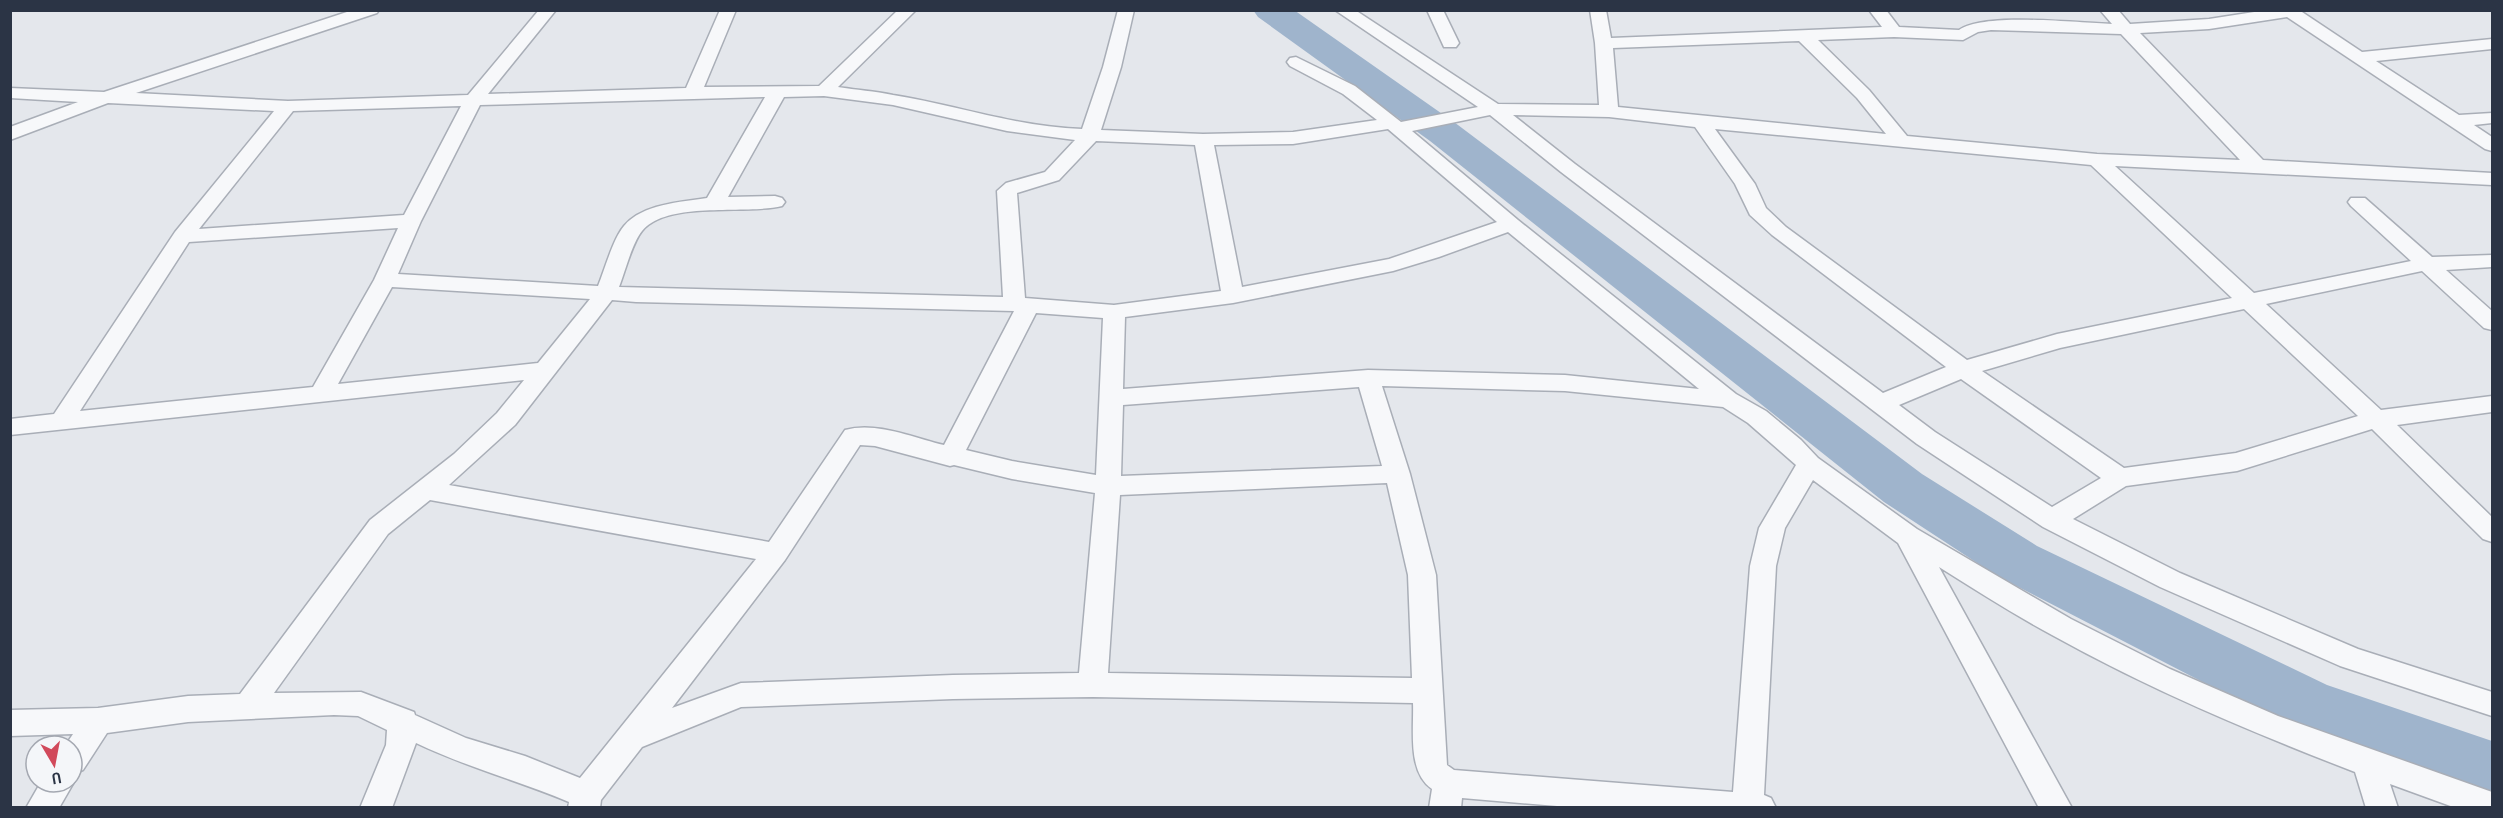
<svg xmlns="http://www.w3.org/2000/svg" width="2503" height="818" font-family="'Archivo Narrow',sans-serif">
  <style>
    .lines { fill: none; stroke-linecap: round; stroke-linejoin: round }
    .river { fill: #9fb4cc; fill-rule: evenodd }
    .street-casing { stroke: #a9aeb7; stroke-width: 3 }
    .street { fill: #f7f8fa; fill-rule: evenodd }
  </style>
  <rect width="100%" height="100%" fill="#e4e7ec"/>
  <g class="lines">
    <path class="river" d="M1253 10H1294L1458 125 1922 474 2037 546 2327 685 2492 741V799L2284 724 1997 576 1884 502 1430 141 1258 17Z"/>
    <g class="street-casing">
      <path id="street" d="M353 10H379L377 13 136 93 288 101 468 95 539 10H556L488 94 686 88 720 10H736L704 87 819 86 898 10H916L838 87C856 90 875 91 893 95 956 105 1018 127 1082 129L1103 67 1118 10H1134L1121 67 1101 130 1203 134 1293 132 1377 120 1343 94 1290 66 1287 62 1290 58 1296 57 1355 86 1401 122 1478 107 1335 10H1355L1498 104 1599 105 1595 43 1590 10H1606L1611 38 1882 27 1869 10H1886L1899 27 1959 30C1985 12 2077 23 2112 24L2100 10H2118L2130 24 2209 19 2267 10H2299L2362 52 2492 39V49L2376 61 2459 115 2492 113V123L2474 125 2492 137V151L2485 149 2287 17 2209 29 2140 33 2263 160 2492 173V185L2115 166 2254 293 2411 261 2351 206 2348 202 2351 198H2365L2432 257 2492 255V267L2446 270 2492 311V330L2484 328 2422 271 2266 304 2381 410 2492 396V412L2397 425 2492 517V542L2483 539 2372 429 2237 471 2126 486 2073 519 2180 573 2358 649 2492 692V716L2340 666 2160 587 2043 527 1917 444 1561 172 1490 115 1412 131 1518 220 1736 394 1766 411 1801 440 1818 458 1917 529 2071 619 2170 669 2278 716 2492 792V808H2456L2390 784 2398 808H2366L2355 772C2251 732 2149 689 2052 635 2013 614 1976 590 1939 567L2072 808H2039L1898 543 1813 480 1785 528 1776 566 1764 795 1771 798 1776 808H1581L1462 798 1461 808H1429L1432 789C1407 772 1414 730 1413 703L1093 697 953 699 741 707 642 747 601 800 600 808H568L569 802C519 781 466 767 416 743L392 808H360L386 745 387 730 358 716 334 715 188 722 107 733 83 770 72 774V746H65L73 734 10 736V710L98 708 188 696 240 694 370 520 454 454 497 413 524 380 10 435V419L54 414 175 232 274 111 108 103 10 140V127L78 102 10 98V88L104 92ZM1991 30 2121 34 2240 160 2097 154 1907 136 1869 90 1818 40 1894 37 1963 40 1978 32ZM1799 41 1857 98 1886 134 1618 107 1613 48ZM824 96 893 105 1007 131 1075 140 1045 172 1006 183 997 191 1003 297 619 287C625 272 632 243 642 231 667 200 748 215 782 206L785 202 782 198 775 196 728 197 784 97ZM765 97 707 198C681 202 642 204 624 226 613 239 605 269 598 286L398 274 421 221 480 105ZM461 106 404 215 199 229 293 111ZM1513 115 1609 117 1695 127 1735 184 1750 215 1772 235 1946 367 1883 393 1575 164ZM1388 129 1497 222 1389 259 1242 287 1214 145 1293 144ZM1715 129 2091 165 2232 298 2057 334 1967 360 1786 227 1766 208 1755 184ZM1096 141 1195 145 1221 291 1114 305 1025 298 1017 193 1059 180ZM398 228 374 280 313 387 80 411 189 242ZM1508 232 1699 389 1565 375 1368 370 1123 389 1125 317 1233 303 1393 271 1439 257ZM392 287 590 299 538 363 338 384ZM612 300 636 302 1014 311 944 445C914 438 876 421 845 430L769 542 449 485 515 425ZM2244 309 2358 416 2236 453 2124 468 1982 371 2060 348ZM1036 313 1103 318 1096 475 1012 461 966 450ZM1961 379 2101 478 2052 507 1935 432 1899 405ZM1382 386 1565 391 1723 407 1748 423 1796 465 1759 528 1750 566 1733 792 1454 770 1447 765 1436 575 1410 474ZM1359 387 1382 466 1121 476 1123 405ZM860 445 875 446 950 466 954 465 1012 479 1095 493 1079 673 953 675 741 683 672 708 785 560ZM1387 483 1408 575 1412 678 1108 673 1120 495ZM430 500 756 559 580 778 525 756 466 738 415 715 414 712 361 692 274 693 388 534Z
        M1427 10H1443L1459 43 1456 47H1444Z
        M72 779 74 782 59 808H26L41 782H72Z"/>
    </g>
    <use href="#street" class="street"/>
  </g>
  <rect width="2503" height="818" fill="none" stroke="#2b3445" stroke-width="24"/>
  <g transform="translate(54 764) rotate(170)"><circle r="28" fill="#f4f6f9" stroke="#a4a8b1" stroke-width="1.5"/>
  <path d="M0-4.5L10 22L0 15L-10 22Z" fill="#d1495b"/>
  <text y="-9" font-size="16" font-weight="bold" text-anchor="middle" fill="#2b3445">U</text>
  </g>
</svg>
